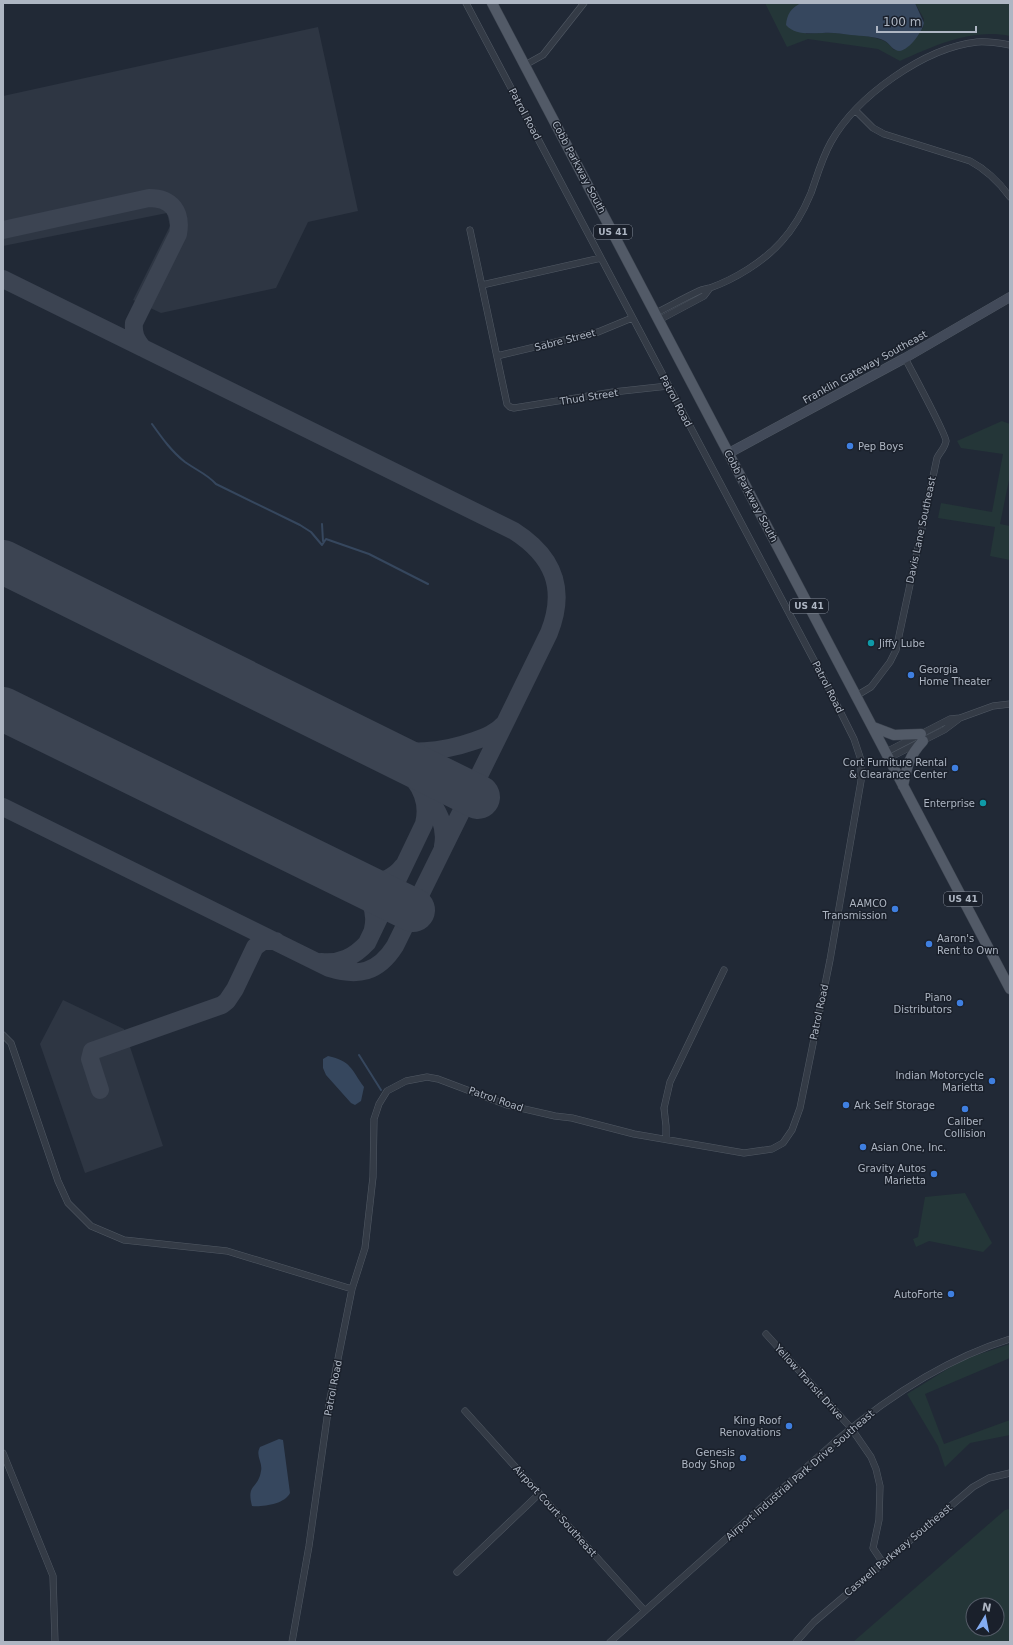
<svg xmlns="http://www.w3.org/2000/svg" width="1013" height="1645" font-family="'DejaVu Sans',sans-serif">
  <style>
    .airport { fill: #2e3643 }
    .green { fill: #243638; fill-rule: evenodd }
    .water { fill: #36475e }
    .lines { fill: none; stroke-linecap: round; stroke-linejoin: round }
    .stream { stroke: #36475e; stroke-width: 2 }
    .taxiway { stroke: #3c4452; stroke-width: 18 }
    .runway { stroke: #3c4452; stroke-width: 44 }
    .street-casing { stroke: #515964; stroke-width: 7 }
    .secondary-casing { stroke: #515964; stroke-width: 10 }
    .primary-casing { stroke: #3d4450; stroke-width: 11 }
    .street { stroke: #343b46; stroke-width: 6 }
    .secondary { stroke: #424a59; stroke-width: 9 }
    .primary { stroke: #525a67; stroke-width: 10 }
    .shop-dot { fill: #3f7fe0; stroke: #1a202b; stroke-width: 1.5 }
    .culture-dot { fill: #0f9aa8; stroke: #1a202b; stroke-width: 1.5 }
    .labels { text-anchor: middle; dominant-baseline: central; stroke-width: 3; stroke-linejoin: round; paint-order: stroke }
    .shield { fill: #1a202b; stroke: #828995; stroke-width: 1 }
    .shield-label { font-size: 9px; font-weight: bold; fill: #aeb6c3 }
    .street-label { font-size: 10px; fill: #aeb6c3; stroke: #1a202b }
    .poi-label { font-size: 10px; fill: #aeb6c3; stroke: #1a202b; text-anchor: end }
  </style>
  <rect width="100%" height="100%" fill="#212936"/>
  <path class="airport" d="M318 27 358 211 308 222 276 288 161 313 133 300 170 226 167 213 3 246V96Z
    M63 1000 124 1029 163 1146 85 1173 40 1044Z"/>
  <path class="green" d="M765 3H801L799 4 806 34C826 32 863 33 882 40 887 42 891 46 894 50L923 28 924 19 915 3H1010V36C971 28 934 46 900 61L878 49 808 39 787 47Z
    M1002 421 1010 424V475L1000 524 1010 526V560L990 556 995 527 938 518 941 503 992 512 1003 454 961 448 957 441Z
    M965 1193 992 1243 983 1252 929 1241 916 1247 913 1239 918 1237 925 1197Z
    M1010 1344V1358L925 1394 944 1444 1010 1420V1435L970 1443 945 1467 938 1446 907 1394 962 1360Z
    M1010 1509V1642H853L1005 1510ZM973 1605H997V1629H973Z"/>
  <path class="water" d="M801 3H915L924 23C922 32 910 49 900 51 893 51 890 44 885 41 876 36 861 36 851 35 842 34 832 32 823 33 810 33 796 36 786 25 787 14 791 8 801 3Z
    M328 1056C351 1061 351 1069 364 1087L361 1101 355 1105 351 1103 326 1075 323 1068V1059Z
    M279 1439 283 1440 290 1493C285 1504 263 1507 252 1506 246 1483 258 1490 261 1471 263 1462 255 1456 260 1447Z"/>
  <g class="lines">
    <path class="stream" d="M152 424C162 438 172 452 185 462 196 470 207 474 216 484L300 525 311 532 322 545 326 539 369 554 428 584
      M322 524 323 541
      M359 1055 381 1090"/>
    <path class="taxiway" d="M3 230 149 198C172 198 182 212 178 234L134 323C133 334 136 340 143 348
      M3 279 514 531C553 556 567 588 549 633L505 723
      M426 794C437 809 447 826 443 846
      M3 807 329 968C358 977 378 973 395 946L505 723C496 733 486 737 474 741 440 753 409 755 375 745
      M352 880C371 885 390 883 403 866
      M352 880C367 893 378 908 373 929
      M321 962C340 964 354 957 367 943L424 824C433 788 404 767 378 748
      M100 1090 90 1059 92 1051 222 1005 227 1001 235 989 255 947 263 941H276"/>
    <path class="runway" d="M3 562 478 797
      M3 709 413 910"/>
    <g class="street-casing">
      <path id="street" d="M525 65 543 55 584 3
        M856 111 873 128 884 134 970 161C987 170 999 182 1010 197
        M470 230 507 404 510 407 514 408 613 392 668 386
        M482 285 601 258
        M656 313C670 306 684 298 699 291 702 289 706 289 710 288 735 279 763 262 781 242 793 229 804 210 811 193 817 176 822 158 831 142 857 96 924 48 977 42 988 41 999 43 1010 45
        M659 320 704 296 710 288
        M497 356 598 332 632 318
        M856 696 871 687 890 662 896 650 937 458C940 452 945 448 946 441 946 434 911 370 905 358
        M886 752 950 719 960 718 993 706 1010 704
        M889 758 944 730 960 718
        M3 1035 11 1043 58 1181 68 1203 91 1226 124 1240 227 1251 352 1289
        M666 1139V1126L664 1108 670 1082 724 970
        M766 1334 851 1428 871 1457 876 1469 880 1486 879 1520 873 1548 883 1563
        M465 1411 645 1611
        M3 1453 53 1576 55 1642
        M457 1572 539 1494
        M292 1642 309 1546 329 1404 352 1289 365 1248 373 1177 374 1119 379 1104 387 1091 406 1081 427 1077 438 1079 507 1105 555 1116 572 1118 634 1134 744 1153 772 1149 783 1143 792 1130 800 1108 830 960 861 781V760L854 739 825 681 466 3
        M610 1642 837 1440C889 1396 945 1359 1010 1339
        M796 1642 814 1622 973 1487 989 1478 1010 1473"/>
    </g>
    <g class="secondary-casing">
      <path id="secondary" d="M729 453 905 358 1010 297"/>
    </g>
    <g class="primary-casing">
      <path id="primary" d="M492 3 1010 989
        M873 727 894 735 921 734
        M903 786C907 766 909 756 923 741"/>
    </g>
    <use href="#street" class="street"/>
    <use href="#secondary" class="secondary"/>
    <use href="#primary" class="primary"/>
  </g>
  <g class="shop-dot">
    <circle cx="850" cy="446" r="4"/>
    <circle cx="911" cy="675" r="4"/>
    <circle cx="955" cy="768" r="4"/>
    <circle cx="895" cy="909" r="4"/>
    <circle cx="929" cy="944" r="4"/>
    <circle cx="960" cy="1003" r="4"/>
    <circle cx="992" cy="1081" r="4"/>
    <circle cx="846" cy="1105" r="4"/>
    <circle cx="965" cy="1109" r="4"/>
    <circle cx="863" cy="1147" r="4"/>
    <circle cx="934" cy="1174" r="4"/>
    <circle cx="951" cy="1294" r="4"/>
    <circle cx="789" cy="1426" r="4"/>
    <circle cx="743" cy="1458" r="4"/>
  </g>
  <g class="culture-dot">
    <circle cx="871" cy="643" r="4"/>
    <circle cx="983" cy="803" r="4"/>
  </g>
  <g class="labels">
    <g class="shield">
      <rect x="594" y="225" width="38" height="14" rx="3"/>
      <rect x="790" y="599" width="38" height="14" rx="3"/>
      <rect x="944" y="892" width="38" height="14" rx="3"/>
    </g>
    <g class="shield-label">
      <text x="613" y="232">US 41</text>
      <text x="809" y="606">US 41</text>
      <text x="963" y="899">US 41</text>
    </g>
    <g class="street-label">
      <text transform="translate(525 114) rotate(62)">Patrol Road</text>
      <text transform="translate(579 167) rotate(62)">Cobb Parkway South</text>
      <text transform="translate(565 340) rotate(-14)">Sabre Street</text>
      <text transform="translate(865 367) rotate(-29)">Franklin Gateway Southeast</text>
      <text transform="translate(589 397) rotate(-9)">Thud Street</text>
      <text transform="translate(676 401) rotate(62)">Patrol Road</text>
      <text transform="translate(751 496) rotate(62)">Cobb Parkway South</text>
      <text transform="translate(921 530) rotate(-78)">Davis Lane Southeast</text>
      <text transform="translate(828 687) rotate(63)">Patrol Road</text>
      <text transform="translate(819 1012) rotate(-78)">Patrol Road</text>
      <text transform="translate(496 1099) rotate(19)">Patrol Road</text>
      <text transform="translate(809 1382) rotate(48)">Yellow Transit Drive</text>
      <text transform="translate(333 1388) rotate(-79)">Patrol Road</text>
      <text transform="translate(800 1475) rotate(-41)">Airport Industrial Park Drive Southeast</text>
      <text transform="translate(555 1511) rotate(48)">Airport Court Southeast</text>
      <text transform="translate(898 1550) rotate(-40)">Caswell Parkway Southeast</text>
    </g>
    <g class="poi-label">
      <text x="858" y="446" text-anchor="start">Pep Boys</text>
      <text x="879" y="643" text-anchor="start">Jiffy Lube</text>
      <text x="919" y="669" text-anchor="start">Georgia<tspan x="919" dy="12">Home Theater</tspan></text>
      <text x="947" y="762">Cort Furniture Rental<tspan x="947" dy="12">&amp; Clearance Center</tspan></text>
      <text x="975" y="803">Enterprise</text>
      <text x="887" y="903">AAMCO<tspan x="887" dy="12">Transmission</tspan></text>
      <text x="937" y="938" text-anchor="start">Aaron's<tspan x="937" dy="12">Rent to Own</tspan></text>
      <text x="952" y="997">Piano<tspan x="952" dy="12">Distributors</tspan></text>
      <text x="984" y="1075">Indian Motorcycle<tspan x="984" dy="12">Marietta</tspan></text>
      <text x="854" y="1105" text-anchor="start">Ark Self Storage</text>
      <text x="965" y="1121" text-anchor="middle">Caliber<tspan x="965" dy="12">Collision</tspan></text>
      <text x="871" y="1147" text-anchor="start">Asian One, Inc.</text>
      <text x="926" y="1168">Gravity Autos<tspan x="926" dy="12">Marietta</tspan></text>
      <text x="943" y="1294">AutoForte</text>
      <text x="781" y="1420">King Roof<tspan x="781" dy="12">Renovations</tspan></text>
      <text x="735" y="1452">Genesis<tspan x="735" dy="12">Body Shop</tspan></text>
    </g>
  </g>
  <rect width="1013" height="1645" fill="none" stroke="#aeb6c3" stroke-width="8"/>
  <g transform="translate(985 1617) rotate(10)"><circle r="19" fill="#1a202b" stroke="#555c68"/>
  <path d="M0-3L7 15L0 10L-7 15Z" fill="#84adf3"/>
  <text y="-6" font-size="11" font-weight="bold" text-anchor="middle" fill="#aeb6c3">N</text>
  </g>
  <path d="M877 26v6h99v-6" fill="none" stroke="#aeb6c3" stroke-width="2"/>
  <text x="883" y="26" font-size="12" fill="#aeb6c3" stroke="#1a202b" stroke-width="3" paint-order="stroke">100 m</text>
</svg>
